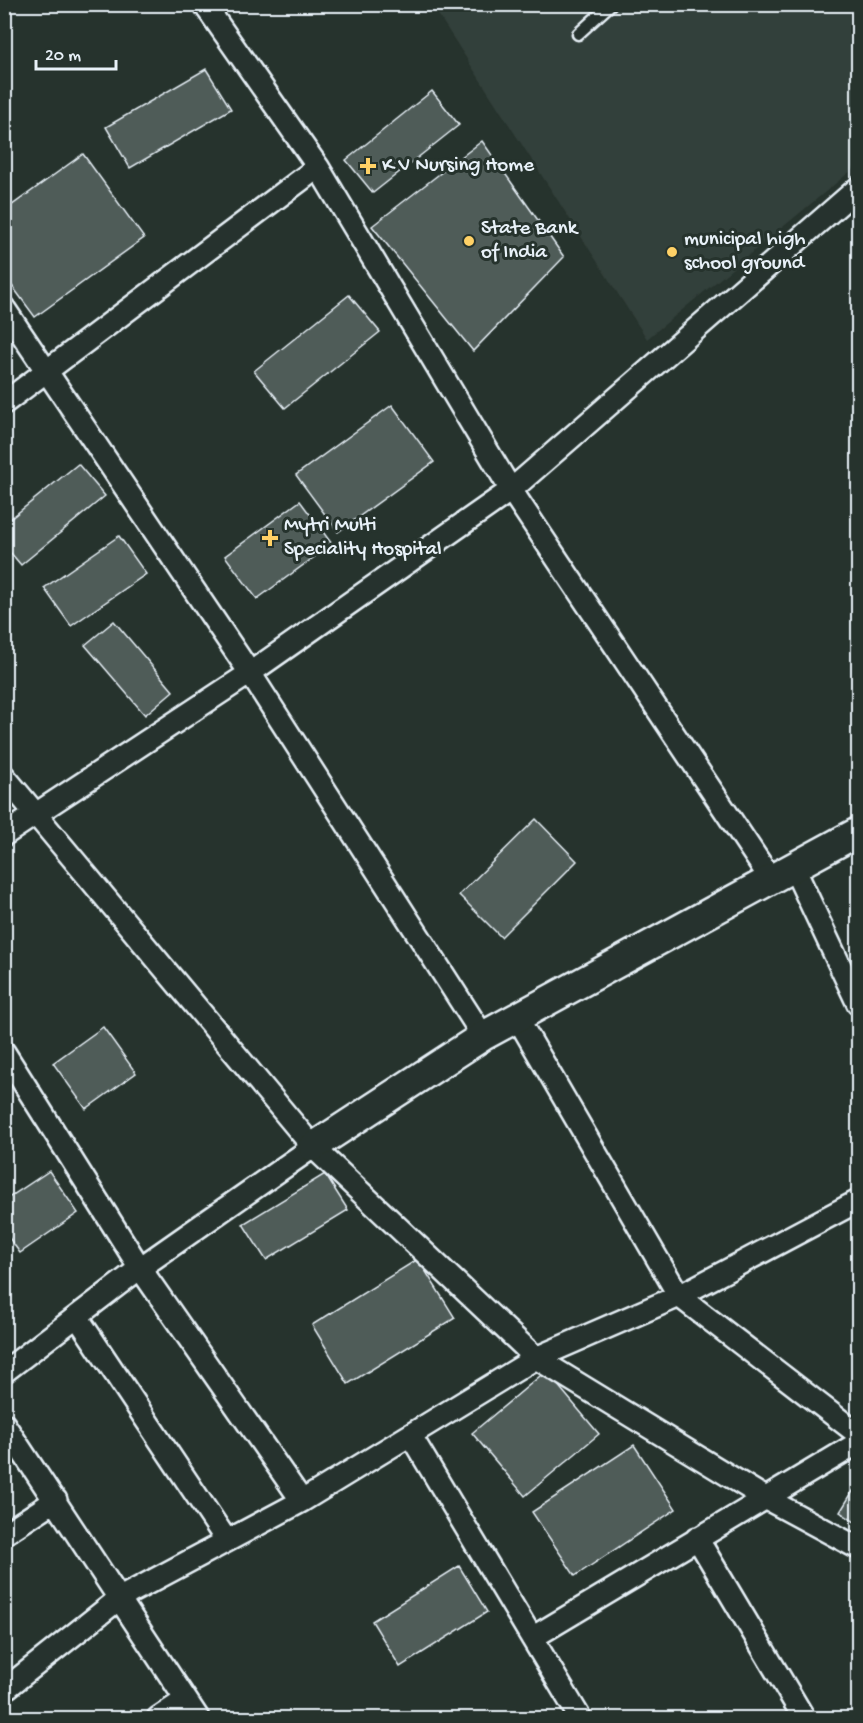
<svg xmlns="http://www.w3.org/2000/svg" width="863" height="1723" font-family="'Gochi Hand',sans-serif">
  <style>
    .built { fill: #333f3a }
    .building { fill: #505c59; stroke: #e8f1f8; stroke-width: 1.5 }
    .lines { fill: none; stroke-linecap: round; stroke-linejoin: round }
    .lane-casing { stroke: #e8f1f8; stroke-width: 15 }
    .street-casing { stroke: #e8f1f8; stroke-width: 26 }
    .secondary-casing { stroke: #e8f1f8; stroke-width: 33 }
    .lane { stroke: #26332d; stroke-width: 10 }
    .street { stroke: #26332d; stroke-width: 21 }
    .secondary { stroke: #26332d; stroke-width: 28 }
    .poi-dot { fill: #ffd166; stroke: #26332d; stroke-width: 2 }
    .labels { text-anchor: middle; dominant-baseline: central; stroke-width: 6; stroke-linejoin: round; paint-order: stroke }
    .poi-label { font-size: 21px; fill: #e8f1f8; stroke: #26332d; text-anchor: start }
  </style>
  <rect width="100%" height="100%" fill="#26332d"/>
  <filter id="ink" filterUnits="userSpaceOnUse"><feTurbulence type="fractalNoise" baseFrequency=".0167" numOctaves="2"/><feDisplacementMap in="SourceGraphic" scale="12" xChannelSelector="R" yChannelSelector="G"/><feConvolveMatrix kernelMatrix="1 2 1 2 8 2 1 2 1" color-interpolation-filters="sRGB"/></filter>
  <g filter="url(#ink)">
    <path class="built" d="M432 5H858V165L647 339Z"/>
    <path class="building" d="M206 69 231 109 130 168 106 127Z
      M432 91 459 125 373 193 346 160Z
      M482 141 564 257 473 351 372 226Z
      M83 154 144 238 35 317 4 275V211Z
      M349 295 380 332 285 408 254 371Z
      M392 405 434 462 338 532 296 475Z
      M78 464 105 496 21 565 4 545V524Z
      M300 501 332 544 257 599 225 556Z
      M119 536 146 574 71 626 44 588Z
      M114 621 173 691 145 715 85 645Z
      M536 819 577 861 501 937 459 895Z
      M103 1027 136 1073 86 1109 53 1063Z
      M49 1171 78 1213 20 1253 4 1231V1201Z
      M325 1174 348 1210 266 1260 243 1224Z
      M418 1259 455 1318 348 1384 312 1325Z
      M546 1371 599 1434 525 1496 472 1433Z
      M634 1445 676 1509 575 1576 532 1512Z
      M858 1483V1524L840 1512Z
      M459 1566 487 1612 400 1667 372 1621Z"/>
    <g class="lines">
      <g class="lane-casing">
        <path id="lane" d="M578 34 611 4"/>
      </g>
      <g class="street-casing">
        <path id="street" d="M204 4 318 167 511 490 770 878
          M4 308 250 673 483 1036
          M4 403 318 167
          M4 776 313 1147 536 1358 767 1499 858 1548
          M4 835 250 673 511 490 858 188
          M794 868 858 1004
          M518 1019 679 1296 858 1434
          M4 1052 140 1268 302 1501
          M78 1318 227 1541
          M4 1372 140 1268 313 1147
          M4 1424 198 1718
          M411 1436 580 1718
          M4 1534 56 1500
          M697 1538 804 1718
          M532 1638 858 1443
          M4 1690 120 1598 302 1501 536 1358 679 1296 858 1201
          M158 1718 185 1700"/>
      </g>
      <g class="secondary-casing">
        <path id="secondary" d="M313 1147 483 1036 858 832"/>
      </g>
      <use href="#lane" class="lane"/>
      <use href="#street" class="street"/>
      <use href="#secondary" class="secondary"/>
    </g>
  </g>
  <g class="poi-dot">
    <path d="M365 157h6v6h6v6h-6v6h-6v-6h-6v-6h6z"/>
    <circle cx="469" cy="241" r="6"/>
    <circle cx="672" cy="252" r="6"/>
    <path d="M267 529h6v6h6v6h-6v6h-6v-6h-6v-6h6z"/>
  </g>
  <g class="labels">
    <g class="poi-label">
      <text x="382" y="166">K V Nursing Home</text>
      <text x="481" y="229">State Bank<tspan x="481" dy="24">of India</tspan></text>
      <text x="684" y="240">municipal high<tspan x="684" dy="24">school ground</tspan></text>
      <text x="284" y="526">Mytri Multi<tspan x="284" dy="24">Speciality Hospital</tspan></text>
    </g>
  </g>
  <rect width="863" height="1723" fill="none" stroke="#26332d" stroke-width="24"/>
  <rect x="12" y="12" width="839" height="1699" fill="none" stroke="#e8f1f8" stroke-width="2" filter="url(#ink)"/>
  <path d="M36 60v9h80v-9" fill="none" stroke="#e8f1f8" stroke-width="3"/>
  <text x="45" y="60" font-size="18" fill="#e8f1f8" stroke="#26332d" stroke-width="4.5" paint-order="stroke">20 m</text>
</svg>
